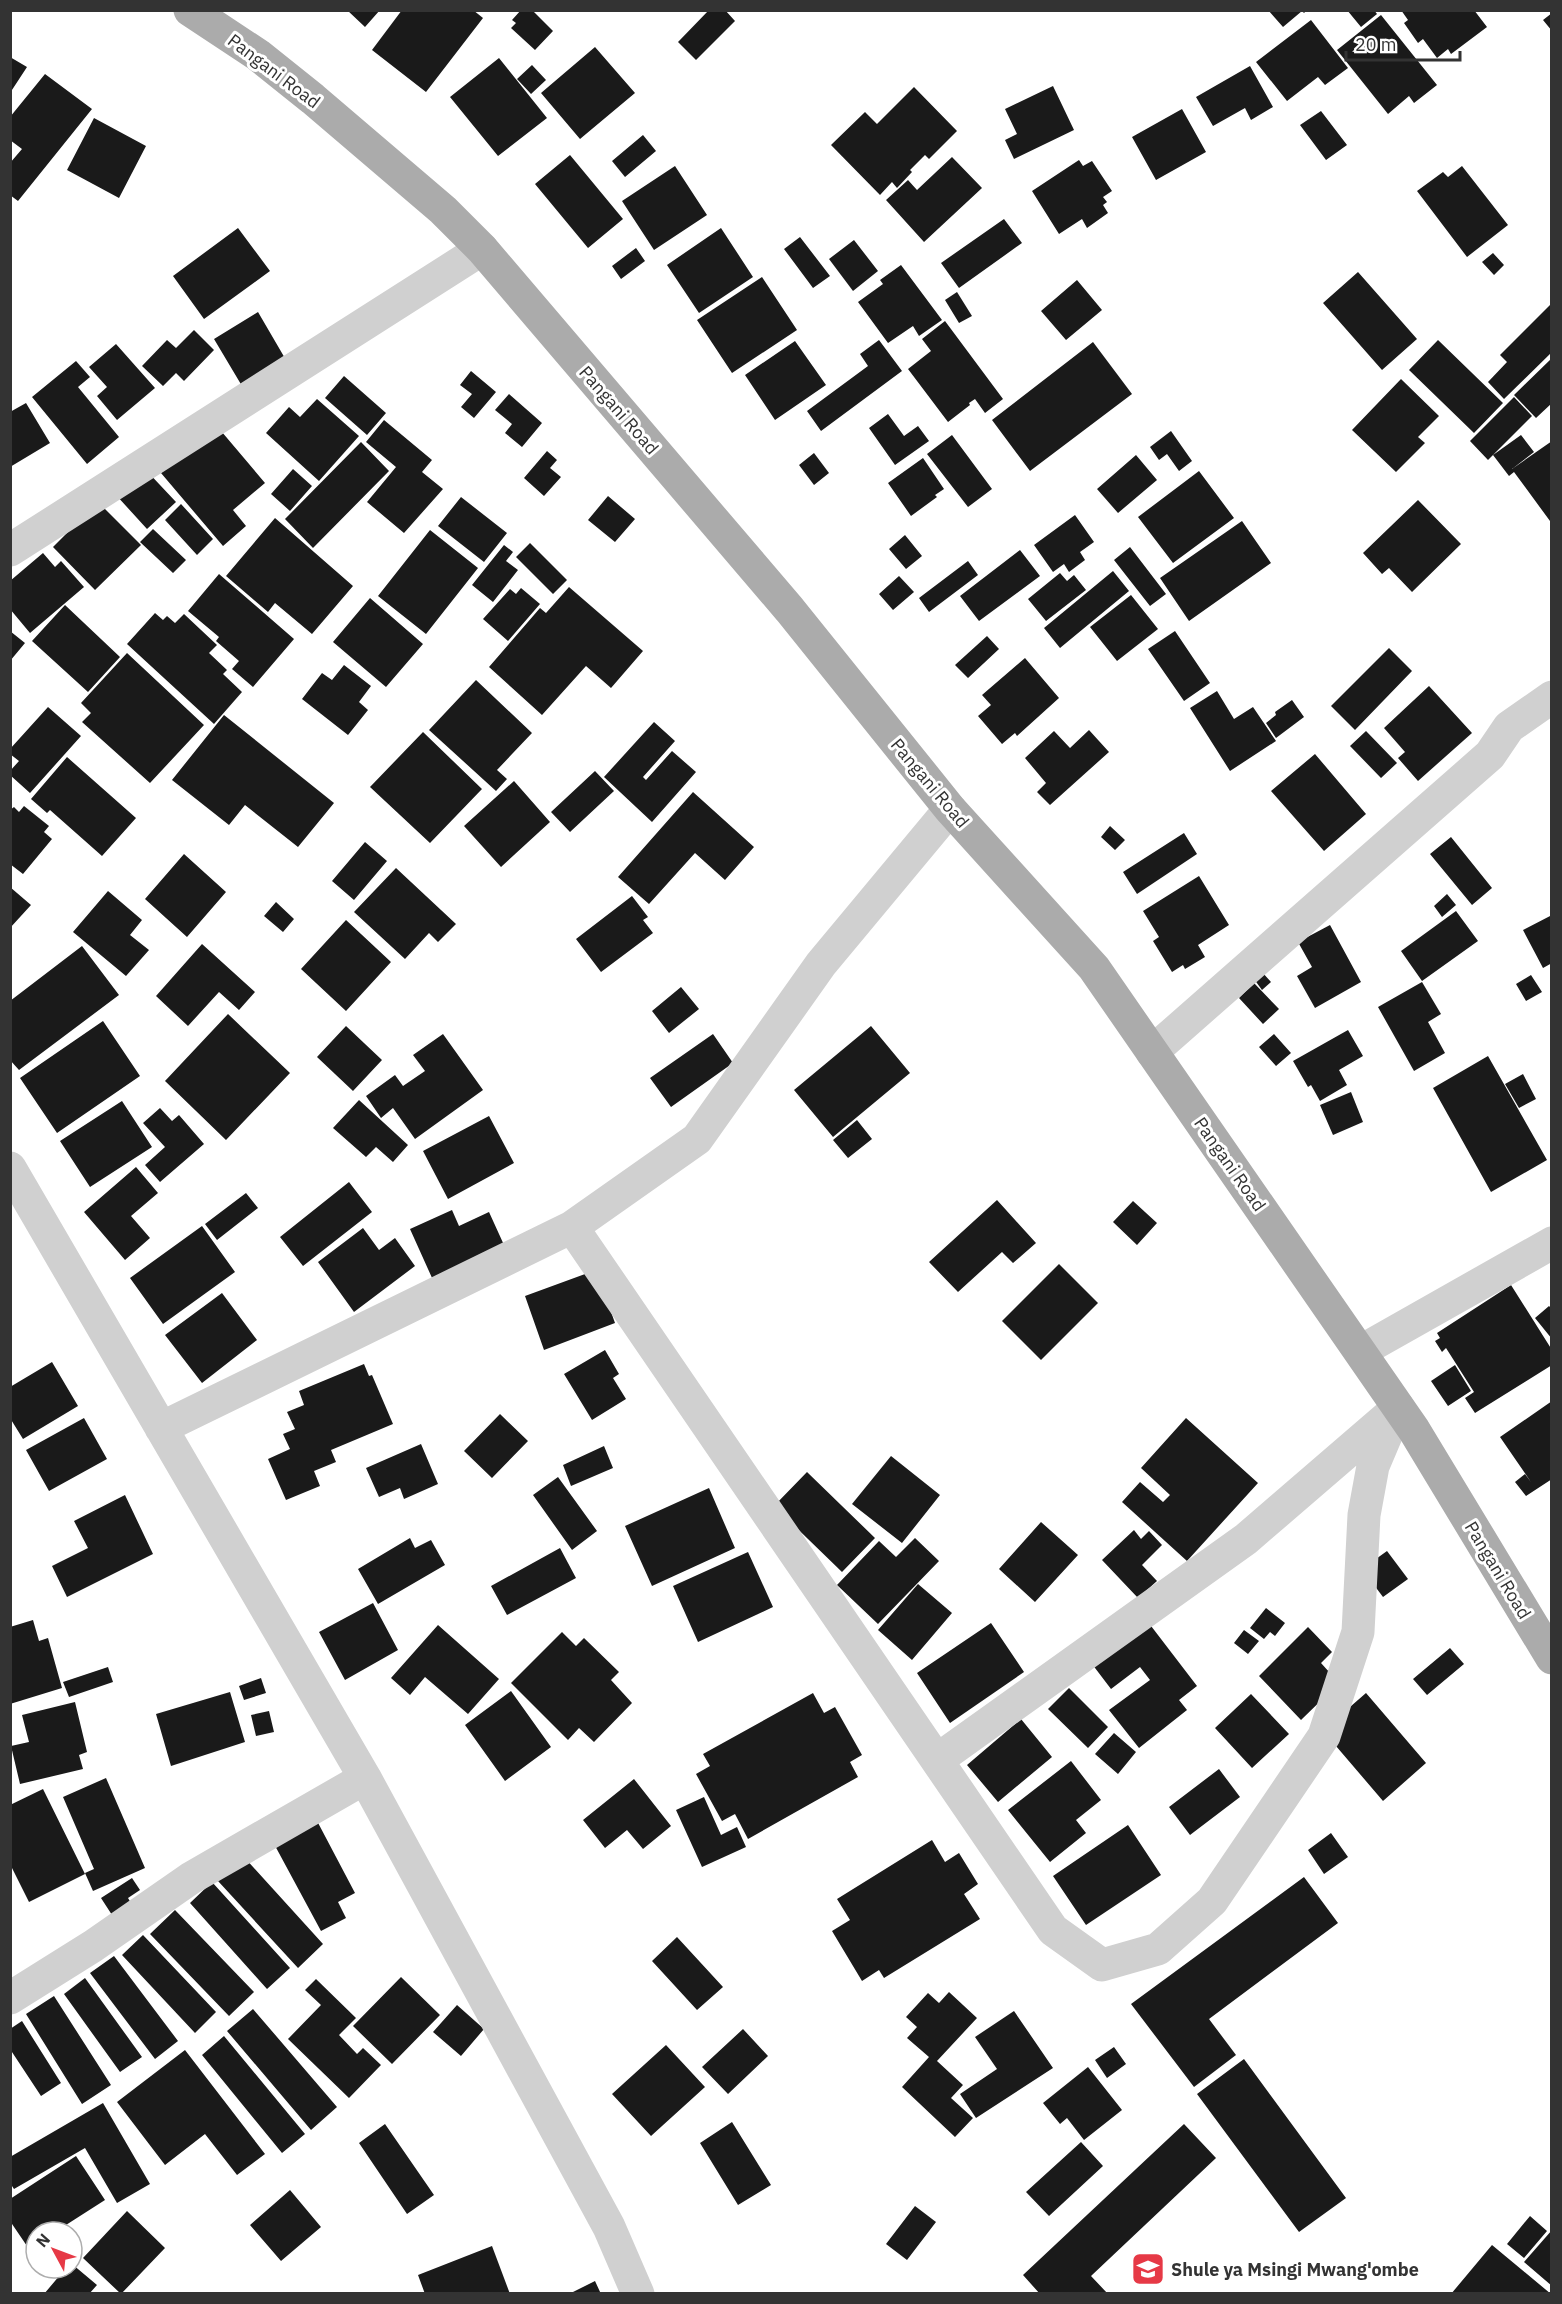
<svg xmlns="http://www.w3.org/2000/svg" width="1562" height="2304" font-family="'IBM Plex Sans',sans-serif">
  <style>
    .building { fill: #1a1a1a }
    .lines { fill: none; stroke-linecap: round; stroke-linejoin: round }
    .minor { stroke: #d0d0d0; stroke-width: 33 }
    .major { stroke: #ababab; stroke-width: 33 }
    .labels { text-anchor: middle; dominant-baseline: central; stroke-width: 6; stroke-linejoin: round; paint-order: stroke }
    .street-label { font-size: 18px; fill: #333; stroke: #fff }
    .poi-label { font-size: 18px; font-weight: bold; fill: #333; stroke: #fff; text-anchor: start }
  </style>
  <rect width="100%" height="100%" fill="#fff"/>
  <path class="building" d="M347 10H380L365 27Z
    M402 10H473L483 18 426 92 372 50Z
    M521 10H532L553 31 535 50 511 28 516 23 512 20Z
    M709 10H725L735 21 696 60 678 42Z
    M1268 10H1307L1304 13 1302 11 1283 27Z
    M1347 10H1374L1377 14 1361 27Z
    M1401 10H1474L1487 27 1451 54 1448 49 1437 58 1423 39 1418 43 1404 23 1408 20Z
    M1552 13V31L1543 20Z
    M1381 15 1437 85 1414 103 1409 96 1388 114 1337 50Z
    M1311 20 1348 68 1325 85 1318 77 1287 101 1256 62Z
    M595 47 635 93 580 139 541 93Z
    M10 57 27 67 10 93Z
    M499 58 547 118 498 156 450 97Z
    M532 65 546 80 531 94 517 79Z
    M1250 66 1273 107 1251 120 1245 108 1213 126 1196 97Z
    M45 74 92 109 18 201 10 195V163L22 149 10 140V117Z
    M1053 86 1074 130 1014 159 1005 140 1017 134 1005 109Z
    M914 87 957 131 929 159 925 155 910 170 912 172 897 188 892 182 880 195 831 145 865 112 877 124Z
    M1182 109 1206 152 1156 180 1132 137Z
    M1321 111 1347 145 1326 160 1300 125Z
    M94 118 146 146 119 198 67 170Z
    M643 135 656 151 625 177 612 161Z
    M570 155 623 219 588 248 535 184Z
    M952 157 982 188 924 242 886 200 908 180 917 190Z
    M1079 160 1083 166 1092 161 1112 191 1103 197 1107 202 1103 205 1108 213 1087 228 1082 219 1059 234 1032 191Z
    M675 166 707 215 654 250 622 201Z
    M1462 166 1508 225 1467 257 1417 191 1443 172 1448 177Z
    M1004 219 1022 243 959 288 941 263Z
    M238 228 270 271 204 319 173 276Z
    M721 228 753 277 699 313 667 265Z
    M800 237 830 276 813 288 784 249Z
    M854 240 878 271 853 291 829 259Z
    M636 248 645 261 621 279 612 266Z
    M1493 253 1504 265 1494 275 1482 262Z
    M901 265 942 320 919 336 913 326 888 343 858 302 883 284 880 280Z
    M1358 272 1417 339 1382 370 1323 303Z
    M762 277 797 330 732 373 697 320Z
    M1077 280 1102 310 1066 340 1041 311Z
    M957 292 972 316 959 323 945 300Z
    M1552 303V352L1504 399 1488 382 1507 362 1500 355Z
    M258 312 286 360 242 386 214 339Z
    M945 321 1003 399 985 413 975 399 969 403 970 405 948 422 908 369 931 351 922 339Z
    M194 330 214 350 184 381 176 373 163 386 142 366 167 340 176 348Z
    M879 340 902 371 821 431 807 411 868 366 860 354Z
    M1438 340 1503 403 1474 433 1409 370Z
    M795 341 826 385 775 420 745 375Z
    M1093 342 1132 394 1030 471 992 420Z
    M116 344 155 388 117 420 97 396 107 387 89 367Z
    M1552 358V403L1536 418 1514 395Z
    M76 361 90 377 78 387 119 437 87 464 32 397Z
    M471 371 496 392 474 418 461 407 472 394 460 385Z
    M344 376 386 413 367 435 325 398Z
    M1401 379 1439 416 1418 437 1425 443 1396 472 1352 430Z
    M509 394 542 423 522 447 505 433 512 424 495 410Z
    M1514 397 1532 416 1488 460 1470 441Z
    M317 399 359 436 319 481 266 433 289 407 300 417Z
    M26 403 50 443 10 467V412Z
    M888 414 904 436 918 426 929 441 895 465 869 428Z
    M384 420 432 460 422 472 443 489 404 533 367 502 396 467 366 442Z
    M216 425 265 483 233 510 246 526 223 546 161 473Z
    M1171 431 1192 461 1179 471 1167 454 1159 460 1150 447Z
    M952 435 992 489 968 507 927 454Z
    M1521 435 1534 452 1512 469 1552 441V520L1550 521 1514 472 1509 476 1493 455Z
    M361 442 389 471 313 548 285 519Z
    M547 451 557 460 550 468 561 477 544 496 524 478Z
    M814 453 829 473 814 485 799 465Z
    M1136 455 1157 480 1118 513 1097 489Z
    M923 458 944 489 935 495 937 497 911 516 888 483Z
    M144 468 176 502 147 529 116 495Z
    M293 469 312 486 290 511 271 494Z
    M1199 471 1234 518 1173 563 1138 517Z
    M608 496 635 519 615 542 588 520Z
    M461 497 507 533 484 562 438 526Z
    M1418 500 1461 544 1412 592 1389 568 1382 574 1363 553Z
    M98 502 141 545 95 590 53 547Z
    M181 504 213 539 197 555 165 520Z
    M1075 515 1094 542 1080 552 1085 560 1069 572 1064 564 1053 572 1034 545Z
    M275 518 353 586 312 634 275 603 268 612 226 576Z
    M1242 521 1271 563 1189 621 1160 578Z
    M153 529 186 560 173 573 140 542Z
    M430 530 478 568 426 634 378 596Z
    M905 535 922 556 906 569 889 549Z
    M530 543 567 580 553 594 516 557Z
    M504 545 513 552 506 561 518 570 493 602 472 585Z
    M1130 547 1166 594 1150 606 1114 560Z
    M1020 550 1040 576 979 621 960 596Z
    M43 553 55 567 61 561 84 587 30 633 10 609V581Z
    M968 561 978 575 929 612 919 598Z
    M1113 571 1129 591 1060 648 1044 628Z
    M1060 573 1067 581 1074 575 1086 590 1046 621 1028 599Z
    M219 574 294 639 253 687 232 669 239 661 216 641 219 637 188 611Z
    M899 576 914 592 893 610 879 594Z
    M569 587 643 651 611 688 586 666 542 715 489 667 540 608 546 613Z
    M521 588 540 604 508 641 483 619 510 589 516 594Z
    M1131 595 1158 629 1117 661 1090 627Z
    M370 598 423 644 386 687 333 642Z
    M65 605 120 657 88 692 32 641Z
    M155 613 163 620 167 616 175 623 184 614 217 645 209 653 227 670 223 674 242 692 214 724 127 644Z
    M10 631 25 643 10 661Z
    M1175 631 1210 683 1184 701 1148 649Z
    M987 636 999 649 968 678 955 665Z
    M1389 648 1412 671 1355 730 1331 706Z
    M127 653 204 725 150 783 82 722 91 713 81 703Z
    M1025 658 1059 698 1017 736 1015 733 1002 744 978 716 991 705 982 695Z
    M344 665 371 686 359 702 368 710 348 735 302 699 322 673 332 680Z
    M476 680 532 733 497 770 507 779 496 791 429 730Z
    M1429 686 1472 733 1418 781 1398 758 1405 752 1384 728Z
    M1217 691 1234 719 1253 707 1276 741 1230 771 1190 708Z
    M1292 700 1304 717 1276 738 1266 723 1276 715 1275 712Z
    M48 707 81 736 30 793 10 775V771L19 761 10 754V749Z
    M224 715 334 803 298 847 245 805 229 825 172 780Z
    M654 722 675 741 643 777 646 780 672 751 696 772 652 822 604 777Z
    M1089 730 1109 752 1050 805 1037 792 1046 783 1025 758 1054 731 1070 748Z
    M1366 731 1397 763 1381 778 1350 746Z
    M423 732 482 789 430 843 370 787Z
    M1315 754 1366 814 1324 851 1271 791Z
    M67 757 136 818 102 856 50 810 47 813 31 799Z
    M595 771 614 791 570 832 551 812Z
    M514 781 550 822 501 867 464 826Z
    M693 792 754 847 725 880 695 853 649 904 618 877Z
    M24 806 49 826 44 832 52 839 23 874 10 864V810L14 807 19 812Z
    M1110 826 1125 840 1115 850 1101 837Z
    M1184 833 1197 854 1137 894 1123 872Z
    M1451 837 1492 888 1472 905 1430 854Z
    M365 842 387 861 354 900 332 881Z
    M184 854 226 892 187 937 145 899Z
    M396 868 456 924 438 942 429 933 405 959 354 912Z
    M1199 876 1229 925 1198 945 1205 957 1185 969 1183 965 1172 972 1153 941 1159 937 1143 911Z
    M10 887 31 905 10 928Z
    M108 891 142 920 130 935 149 950 126 976 73 932Z
    M1447 894 1456 905 1442 917 1434 906Z
    M632 896 648 917 643 920 653 933 601 972 576 939Z
    M276 902 294 919 283 932 264 916Z
    M1456 911 1478 941 1422 981 1401 951Z
    M1552 915V963L1543 968 1523 930Z
    M346 920 391 962 346 1011 301 969Z
    M1330 925 1361 982 1315 1008 1297 976 1312 967 1298 942Z
    M202 944 255 992 239 1010 219 992 188 1026 156 996Z
    M82 946 119 995 19 1070 10 1060V1001Z
    M1262 972 1271 982 1262 990 1254 979Z
    M1531 975 1542 992 1526 1001 1516 984Z
    M1422 982 1441 1014 1428 1022 1445 1053 1414 1071 1378 1007Z
    M1254 983 1279 1009 1263 1024 1239 998Z
    M681 987 699 1009 669 1033 652 1011Z
    M228 1014 290 1073 226 1140 165 1081Z
    M103 1021 140 1076 57 1133 20 1078Z
    M346 1026 382 1060 353 1091 317 1057Z
    M871 1026 910 1073 833 1137 794 1090Z
    M1348 1030 1363 1056 1339 1070 1347 1085 1320 1101 1311 1085 1308 1087 1293 1061Z
    M443 1034 483 1090 415 1139 393 1108 381 1118 366 1096 395 1075 403 1086 425 1071 413 1055Z
    M713 1034 733 1063 671 1107 650 1078Z
    M1274 1034 1291 1053 1276 1066 1259 1047Z
    M1488 1056 1547 1160 1491 1192 1433 1088Z
    M1523 1074 1536 1099 1519 1108 1505 1084Z
    M1351 1092 1363 1122 1333 1135 1320 1105Z
    M359 1100 408 1145 393 1162 376 1147 366 1157 333 1128Z
    M122 1101 152 1147 90 1187 60 1141Z
    M160 1108 172 1121 179 1115 204 1144 160 1182 145 1165 165 1147 143 1123Z
    M489 1116 514 1163 448 1199 423 1151Z
    M857 1120 872 1139 848 1158 833 1140Z
    M136 1167 158 1193 131 1216 150 1238 125 1260 84 1212Z
    M349 1182 372 1212 303 1266 280 1237Z
    M246 1193 258 1208 217 1240 205 1224Z
    M997 1200 1036 1243 1013 1263 1002 1252 958 1292 929 1262Z
    M1133 1201 1157 1223 1137 1245 1113 1222Z
    M452 1210 459 1226 489 1212 509 1256 437 1289 410 1229Z
    M202 1226 235 1272 163 1324 130 1278Z
    M363 1228 379 1250 395 1238 415 1266 354 1312 318 1262Z
    M1059 1264 1098 1303 1041 1360 1002 1321Z
    M596 1270 615 1323 544 1350 525 1296Z
    M1511 1285 1552 1350V1365L1475 1413 1465 1398 1474 1392 1446 1348 1442 1352 1435 1341 1440 1338 1437 1333Z
    M222 1293 257 1340 202 1383 165 1335Z
    M1549 1306 1552 1309V1339L1535 1318Z
    M605 1350 619 1374 613 1378 626 1399 592 1420 564 1374Z
    M52 1362 78 1406 23 1439 10 1418V1387Z
    M364 1364 369 1376 372 1375 393 1424 331 1450 336 1462 314 1471 320 1486 286 1500 268 1459 290 1449 283 1434 295 1429 287 1412 304 1405 299 1391Z
    M1455 1365 1471 1391 1448 1406 1431 1381Z
    M1552 1401V1479L1526 1496 1515 1482 1525 1474 1531 1482 1500 1437Z
    M500 1414 528 1441 492 1478 464 1451Z
    M84 1418 107 1459 49 1491 26 1450Z
    M1186 1418 1258 1483 1187 1561 1122 1502 1140 1482 1163 1502 1170 1495 1141 1468Z
    M421 1444 438 1484 404 1499 400 1488 379 1497 366 1468Z
    M604 1446 613 1468 571 1486 563 1465Z
    M891 1456 940 1495 902 1543 852 1504Z
    M807 1472 875 1538 842 1572 774 1506Z
    M558 1477 597 1531 572 1550 533 1495Z
    M709 1488 735 1548 652 1586 625 1526Z
    M125 1495 153 1554 67 1597 52 1566 88 1548 74 1521Z
    M1041 1522 1078 1555 1035 1602 999 1569Z
    M1134 1530 1141 1539 1149 1531 1162 1545 1142 1565 1157 1581 1138 1598 1102 1560Z
    M410 1538 415 1548 431 1540 445 1565 378 1604 358 1569Z
    M915 1538 939 1561 878 1624 837 1585 879 1541 896 1557Z
    M560 1548 576 1578 507 1615 491 1586Z
    M1387 1551 1408 1579 1383 1597 1362 1569Z
    M748 1552 773 1607 698 1642 673 1586Z
    M918 1584 952 1613 912 1660 878 1630Z
    M373 1603 398 1650 345 1680 319 1632Z
    M1266 1608 1285 1623 1275 1636 1270 1632 1264 1639 1250 1628Z
    M33 1620 39 1641 48 1638 62 1688 10 1704V1627Z
    M1148 1622 1197 1686 1179 1700 1187 1710 1139 1748 1109 1710 1150 1680 1140 1667 1111 1689 1092 1664Z
    M991 1623 1024 1672 950 1723 917 1673Z
    M438 1625 499 1679 468 1714 425 1677 410 1695 391 1678Z
    M1308 1627 1332 1652 1321 1663 1339 1683 1301 1720 1259 1676Z
    M1244 1630 1259 1641 1248 1654 1234 1643Z
    M562 1632 576 1646 584 1638 619 1672 611 1680 632 1703 594 1742 579 1728 568 1740 511 1683Z
    M1450 1648 1464 1664 1427 1695 1413 1679Z
    M108 1667 113 1682 69 1697 63 1682Z
    M261 1678 266 1693 244 1700 239 1686Z
    M1069 1688 1108 1727 1088 1748 1048 1709Z
    M511 1691 551 1747 505 1781 465 1725Z
    M230 1692 245 1742 171 1766 156 1714Z
    M813 1693 824 1713 835 1707 862 1755 850 1762 858 1777 748 1839 735 1814 722 1821 696 1774 710 1766 703 1754Z
    M1366 1693 1426 1763 1383 1801 1330 1739 1335 1720Z
    M1251 1694 1289 1734 1252 1768 1215 1728Z
    M75 1702 87 1752 79 1755 83 1769 20 1784 11 1746 29 1742 22 1715Z
    M269 1711 274 1732 256 1736 251 1715Z
    M1021 1719 1052 1757 998 1802 967 1765Z
    M1114 1733 1136 1752 1118 1774 1095 1754Z
    M1071 1761 1101 1800 1076 1820 1086 1833 1050 1862 1008 1810Z
    M1219 1769 1240 1797 1190 1835 1169 1807Z
    M106 1778 145 1868 93 1891 85 1873 94 1869 63 1797Z
    M634 1779 671 1826 643 1849 627 1830 605 1848 583 1820Z
    M43 1789 85 1874 29 1902 10 1864V1805Z
    M704 1797 721 1835 737 1827 746 1847 702 1867 676 1810Z
    M316 1819 355 1893 338 1902 346 1918 321 1931 273 1842Z
    M1128 1825 1161 1875 1086 1925 1053 1876Z
    M1331 1833 1348 1857 1324 1874 1308 1850Z
    M932 1840 945 1862 959 1853 978 1884 964 1894 980 1919 884 1978 879 1970 862 1981 832 1931 850 1920 837 1899Z
    M244 1857 323 1944 298 1968 218 1881Z
    M1304 1877 1338 1923 1209 2019 1236 2055 1194 2087 1131 2004Z
    M132 1878 140 1890 128 1898 131 1903 112 1915 101 1898Z
    M212 1882 290 1968 267 1989 190 1903Z
    M175 1910 254 1992 229 2016 150 1934Z
    M143 1935 216 2012 195 2033 122 1955Z
    M677 1937 723 1987 697 2010 652 1961Z
    M114 1956 178 2041 155 2059 90 1973Z
    M401 1977 440 2015 392 2064 353 2026Z
    M85 1978 142 2057 120 2072 64 1994Z
    M316 1979 356 2018 339 2035 357 2054 363 2048 381 2065 349 2098 288 2039 321 2005 305 1990Z
    M949 1992 977 2018 937 2061 963 2085 951 2098 973 2118 955 2137 902 2087 929 2057 907 2038 917 2027 906 2017 928 1993 939 2003Z
    M54 1996 111 2085 82 2104 26 2014Z
    M457 2005 484 2029 461 2056 433 2032Z
    M253 2009 337 2107 311 2130 227 2031Z
    M1014 2011 1053 2068 976 2118 960 2094 997 2069 975 2037Z
    M22 2021 61 2083 41 2096 10 2049V2029Z
    M743 2029 768 2056 728 2094 702 2067Z
    M224 2036 305 2134 282 2153 202 2055Z
    M666 2045 705 2087 651 2136 612 2094Z
    M1114 2047 1126 2064 1107 2078 1095 2060Z
    M185 2050 265 2154 237 2175 205 2134 165 2165 117 2102Z
    M1244 2059 1346 2198 1299 2232 1197 2094Z
    M1088 2067 1122 2110 1084 2140 1067 2118 1060 2124 1043 2103Z
    M103 2103 150 2184 117 2203 85 2148 14 2189 10 2183V2157Z
    M732 2122 771 2185 738 2205 700 2143Z
    M385 2124 434 2195 407 2214 359 2143Z
    M1184 2124 1216 2158 1091 2276 1108 2294H1040L1023 2275Z
    M1081 2142 1103 2166 1049 2216 1026 2192Z
    M76 2156 105 2200 55 2232H36V2244L29 2249 10 2221V2199Z
    M290 2190 321 2227 281 2261 250 2225Z
    M915 2206 936 2222 907 2260 886 2244Z
    M127 2211 165 2248 121 2294 83 2258Z
    M1530 2216 1547 2231 1524 2258 1507 2244Z
    M1552 2230V2286L1524 2262Z
    M1492 2245 1551 2294H1451Z
    M492 2246 510 2294H425L418 2275Z
    M72 2264 97 2285 89 2294H44L66 2268H72Z
    M595 2281 601 2294H569Z"/>
  <g class="lines">
    <path class="minor" d="M10 550 482 249
      M1152 1052 1490 755 1509 727 1552 697
      M10 1168 365 1778 609 2227 638 2294
      M572 1227 1053 1930 1102 1965 1158 1949 1212 1901 1324 1736 1358 1632 1364 1515 1373 1466 1398 1407
      M1361 1351 1552 1243
      M161 1428 572 1227 697 1139 821 964 950 809
      M937 1760 1246 1539 1391 1414
      M10 1998 93 1946 191 1878 365 1778"/>
    <path class="major" d="M190 10 258 55 313 99 443 210 482 249 790 610 950 809 1094 968 1414 1430 1552 1658"/>
  </g>
  <defs>
    <g id="school-square" transform="scale(1.725)"><rect x="-9" y="-9" width="18" height="18" rx="4" fill="#e63946" stroke="#fff"/><path d="M0-5L7-2L0 1L-7-2ZM-4 1L0 2.5L4 1V4Q0 6-4 4Z" fill="#fff"/></g>
  </defs>
  <g fill-rule="evenodd">
    <use href="#school-square" x="1148" y="2269"/>
  </g>
  <g class="labels">
    <g class="street-label">
      <text transform="translate(274 71) rotate(37)">Pangani Road</text>
      <text transform="translate(619 410) rotate(49)">Pangani Road</text>
      <text transform="translate(930 783) rotate(50)">Pangani Road</text>
      <text transform="translate(1230 1164) rotate(55)">Pangani Road</text>
      <text transform="translate(1498 1570) rotate(59)">Pangani Road</text>
    </g>
    <g class="poi-label">
      <text x="1171" y="2269">Shule ya Msingi Mwang'ombe</text>
    </g>
  </g>
  <rect width="1562" height="2304" fill="none" stroke="#333333" stroke-width="24"/>
  <g transform="translate(54 2250) rotate(311)"><circle r="28" fill="#ffffff" stroke="#adadad" stroke-width="1.5"/>
  <path d="M0-4.5L10 22L0 15L-10 22Z" fill="#e63946"/>
  <text y="-9" font-size="16" font-weight="bold" text-anchor="middle" fill="#333333">N</text>
  </g>
  <path d="M1346 51v9h114v-9" fill="none" stroke="#333333" stroke-width="3"/>
  <text x="1355" y="51" font-size="18" fill="#333333" stroke="#ffffff" stroke-width="4.5" paint-order="stroke">20 m</text>
</svg>
